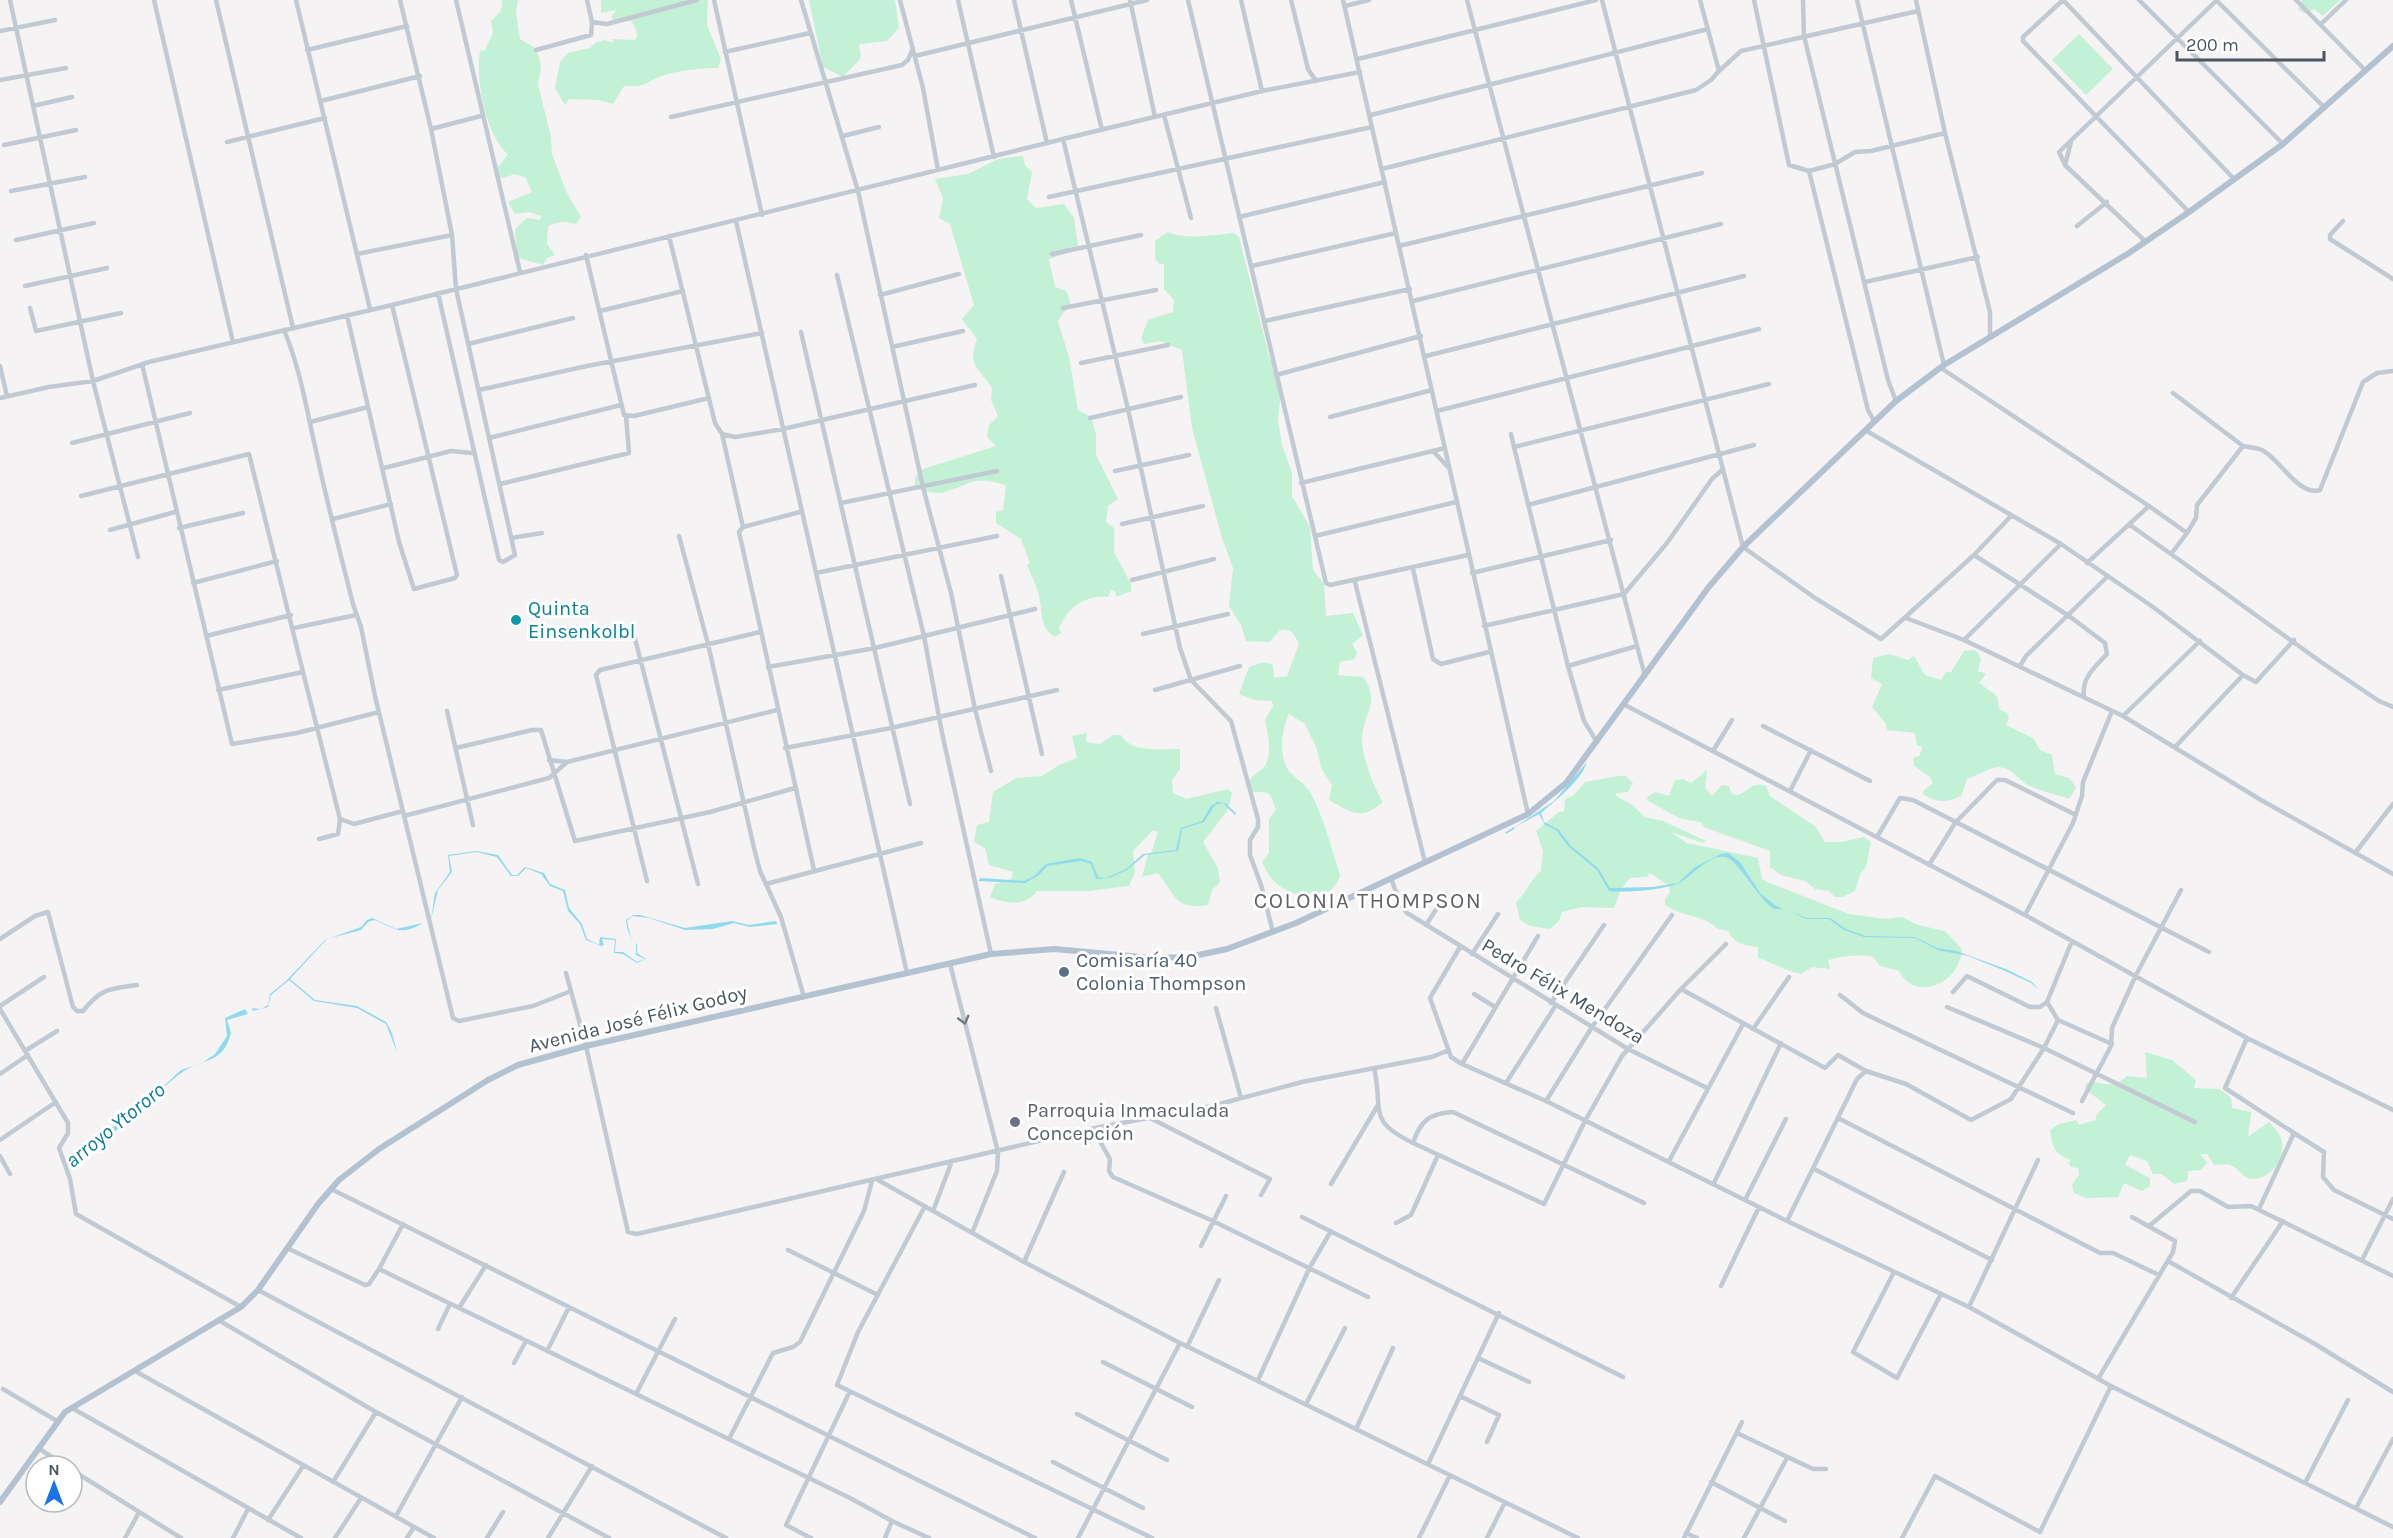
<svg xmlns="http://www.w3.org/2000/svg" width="2393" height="1538" font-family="Karla,sans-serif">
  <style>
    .green { fill: #c3f1d5 }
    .water { fill: #90daee }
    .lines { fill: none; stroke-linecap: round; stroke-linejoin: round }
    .stream { stroke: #90daee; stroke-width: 1.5 }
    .minor { stroke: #c1cad2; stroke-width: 4.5 }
    .major { stroke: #b3c2d1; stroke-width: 6 }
    .oneway { stroke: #6e7983 }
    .culture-dot { fill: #0f9aa8; stroke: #fff; stroke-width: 2 }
    .service-dot { fill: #5c6f8a; stroke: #fff; stroke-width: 2 }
    .worship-dot { fill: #6b7280; stroke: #fff; stroke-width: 2 }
    .labels { text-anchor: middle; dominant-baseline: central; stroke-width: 6; stroke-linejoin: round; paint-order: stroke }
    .culture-label { font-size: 20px; fill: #0d838f; stroke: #fff; text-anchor: start }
    .service-label { font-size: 20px; fill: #4e5e75; stroke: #fff; text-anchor: start }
    .street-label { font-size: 20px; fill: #4a5661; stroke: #fff }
    .worship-label { font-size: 20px; fill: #5b616d; stroke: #fff; text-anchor: start }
    .water-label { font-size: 21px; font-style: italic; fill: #0c7c9b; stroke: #fff }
    .quarter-label { font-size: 22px; letter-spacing: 1.5px; fill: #5f6368; stroke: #fff }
  </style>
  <rect width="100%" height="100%" fill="#f5f3f3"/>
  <path class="green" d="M502 0H518L516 12 520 39 535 48 540 60 541 68 538 84 551 137 552 154 566 191 581 217 576 224C565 222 559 220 548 227L547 244 555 255 547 258 543 265 519 258 517 254 515 229 527 218 540 220 541 216 529 212 515 214 508 202 532 192 525 177 514 174 504 178 497 176 498 167 508 154C486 136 475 79 480 51L485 50 493 33 491 21 501 11Z
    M601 0H708L707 25 721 59 718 68C701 68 682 70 665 75 644 81 650 88 624 86L613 104 599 100 569 99 565 105 555 88 560 62 568 53 590 48 595 43 605 40 613 43V39L635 40 638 35 632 21 615 22 611 17 616 10 601 13Z
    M809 0H895L899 28 887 41 859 44 861 58 843 77 823 67Z
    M2302 0H2340L2323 16 2314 9 2305 13 2298 10Z
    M2079 34 2113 69 2086 95 2052 60Z
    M1023 156 1025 165 1032 172 1027 199 1036 208 1064 204 1074 218 1078 246 1074 251 1049 259 1055 287 1066 291C1076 312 1065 306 1058 321L1069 357 1078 410 1091 417 1096 434V455L1118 499 1108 506 1106 522 1114 528V552L1131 584V591L1116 597V592L1111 590 1108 597C1085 595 1068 607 1059 628L1061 633 1055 637C1039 628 1043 612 1039 596 1037 585 1031 575 1027 565L1030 563 1021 539 996 523V512L1003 510 1006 485C973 476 973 483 945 492 937 495 924 490 915 489V478L920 470 996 446 987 437 989 425 998 416 991 400 992 388C979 367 967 367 977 339L962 319 974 305 950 224 939 218 943 198 935 179 968 174 998 159Z
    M1168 232C1183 240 1216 235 1233 233L1239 237 1269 356 1281 390 1278 420 1282 445 1292 473V496L1310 527 1313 570 1324 584 1326 616 1353 613 1363 635 1352 644 1357 652 1355 659 1340 662 1338 675 1363 677C1382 703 1362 714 1362 740 1362 756 1374 789 1383 802 1361 821 1352 813 1329 800L1332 785 1321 768 1317 749 1305 724 1289 714C1282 727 1280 750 1285 764 1289 776 1304 781 1310 792 1324 817 1331 848 1340 875 1332 905 1294 900 1275 882 1269 877 1266 869 1262 862L1269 853V819L1276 810C1267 786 1271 795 1248 791 1249 771 1258 777 1266 764 1272 753 1268 732 1265 720L1273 706 1272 701 1254 700 1239 694 1249 667 1264 662 1273 665 1274 678 1287 676 1299 644 1293 633 1285 629 1279 631 1270 642 1246 641 1241 625 1229 606 1233 568 1222 538 1192 428 1182 350 1160 341 1144 344 1141 338 1148 320 1173 312 1174 300 1164 289V264H1159L1155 259V241Z
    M1973 650 1977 652 1981 659 1978 671 1986 674 1979 683 1997 696 1999 709 2007 713 2009 717 2006 725 2033 738 2040 750 2052 755 2055 774 2069 778 2076 787 2070 798C2065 799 2030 787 2026 784 2017 777 2010 767 1998 767 1990 767 1976 776 1967 779L1961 796C1948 803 1935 803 1923 794L1924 790 1933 783 1930 777 1914 766 1913 758 1920 755 1922 746H1917L1915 733 1887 730 1886 724 1872 707 1882 684 1871 678 1873 658 1889 654 1908 660 1914 656 1925 675 1941 680 1946 672H1951L1964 651Z
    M1087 733 1086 742 1100 744 1113 735H1121C1132 754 1161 748 1180 749V769L1172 780 1173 793 1186 799 1228 789 1232 793 1228 810 1203 842 1218 868 1220 882 1212 890 1208 905C1174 910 1176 895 1158 873L1142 877 1148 854H1151L1158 832 1153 830 1133 851 1135 872 1129 886 1088 891H1037C1025 907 1006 904 990 897L995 884 1011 879 1013 872 989 865 985 848 974 842 977 825 989 822 993 792 1016 778 1042 776 1059 765 1077 758 1072 736Z
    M1707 770 1705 788 1712 796 1722 785 1729 786 1732 794 1737 795C1748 792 1752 781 1766 786L1770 796 1816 827 1825 842H1841L1864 837 1871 842 1866 867 1860 874 1855 891 1843 897H1835L1829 891 1815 889 1805 881 1781 875 1770 867V851L1706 828 1700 822 1679 818 1647 800 1648 796 1655 792 1669 796 1675 780 1683 779 1691 783Z
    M1618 776H1626L1633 783 1628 792 1616 793V796L1631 804 1645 817 1663 821 1706 841 1703 843 1671 832 1687 843 1758 858 1762 879 1767 882 1849 914 1885 919 1902 917 1918 925 1945 931 1962 949C1960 985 1914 1002 1899 971L1880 966 1873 957C1857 954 1843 956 1828 960L1830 969 1812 967 1801 974C1786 971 1773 963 1758 958V947C1745 945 1733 944 1729 931L1718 929C1703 914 1681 917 1665 905V899L1670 893 1669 886 1650 873 1647 877 1630 878 1621 889 1614 908 1582 907 1562 912 1559 921 1550 929 1530 926 1520 920 1516 902C1527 892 1530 880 1541 871L1543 851 1536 831 1559 812 1564 811 1565 799 1573 796 1585 782Z
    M2145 1052 2172 1060 2196 1080 2194 1088 2220 1089 2231 1098 2232 1108 2251 1112 2248 1137 2269 1122C2273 1127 2281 1134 2282 1141 2285 1159 2270 1180 2251 1179 2242 1178 2237 1165 2227 1164 2224 1164 2219 1165 2214 1165L2207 1154H2200L2207 1163 2201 1170 2188 1171 2187 1181 2174 1184 2162 1174H2153L2147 1161 2130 1155 2125 1165 2150 1178V1186L2142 1191 2124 1183 2118 1197 2086 1198 2074 1193 2072 1185 2079 1175 2078 1168 2071 1167 2067 1162 2070 1163V1160C2054 1153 2052 1147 2050 1130L2059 1124 2076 1120 2079 1125 2096 1120V1115L2106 1105 2085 1089 2086 1083C2103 1079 2110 1092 2127 1076L2147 1078Z"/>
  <path class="water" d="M1587 762C1581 781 1556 800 1541 813L1544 822 1559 830 1571 846 1598 868 1610 888 1653 887 1678 883 1695 867 1721 854 1728 853 1740 862 1760 893 1776 906 1807 918H1830L1846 929 1866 936 1915 937 1937 948 1956 951 2006 969 2032 982 2039 990 2031 983 2003 970 1968 956 1938 950 1915 938 1864 937 1844 930 1829 919H1806L1785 909H1774C1758 898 1740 864 1728 858 1712 851 1693 875 1681 882 1668 890 1623 893 1609 891L1597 870 1568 846 1556 830 1545 825 1539 814 1515 827 1554 801Z
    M1217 802 1225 803 1236 813 1235 815 1223 803 1215 805 1204 822 1182 829 1178 851 1145 855 1127 870 1109 878 1096 879 1091 864 1081 861 1047 866 1039 875 1025 883 978 881 981 878 1024 881 1034 876 1046 864 1080 858 1092 862 1098 877 1106 878 1126 869 1143 854 1176 850 1181 828 1202 821 1211 806Z
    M476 851 498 855 512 875H517L525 867 544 873 550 884 565 890 569 908 582 924 587 939 599 945 600 937 616 939 615 952H623L637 962 645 959 636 955V943C629 937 627 929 626 920L633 915H640L685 928 732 921 749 925 776 921 777 924 750 927 734 923 713 929 685 930 649 918 632 916 627 921 631 938 637 944V953L646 959 637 963 623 954 614 953 615 940 602 939 604 945 601 946 586 940 580 924 568 911 563 891 550 886 541 874 526 868 518 876H511L497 857 476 852 449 856 452 872 438 890 431 920 435 893 450 872 448 855Z
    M372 918 396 929 423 923C398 937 396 928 374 920L368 922 361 930 327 939 290 979 315 1000 357 1006 386 1022 392 1033 397 1052 386 1024 357 1008 314 1001 289 980 271 995 268 1007 253 1011 252 1008 261 1009 268 1005 270 994 286 981 325 940 361 927 367 920Z
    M245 1009 248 1014 227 1020 231 1033C223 1064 204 1058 184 1071 163 1086 144 1106 126 1123 118 1131 105 1135 95 1142 86 1148 75 1158 68 1166L66 1162 73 1159 92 1140 125 1120 130 1112 143 1105 181 1070 202 1063 215 1054 227 1036 225 1018Z"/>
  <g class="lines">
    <path class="stream" d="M1506 833 1514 828"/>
    <path class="minor" d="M10 0 93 381 138 557
      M154 0 233 342
      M216 0 293 328
      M296 0 370 309
      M400 0 431 129 452 235 456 289 515 555 503 562 499 560 438 293
      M456 0 520 272
      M714 0 762 215
      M801 0 858 191 923 487 951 593 975 709 991 771
      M900 0 923 88 938 170
      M958 0 994 157
      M1014 0 1047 143
      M1071 0 1102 130
      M1130 0 1155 117
      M1188 0 1326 583 1330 585 1468 555
      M1241 0 1262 91
      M1291 0 1308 69 1316 81
      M1343 0 1528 814
      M1467 0 1645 676
      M1602 0 1743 547 1815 598 1881 639 1974 555
      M1754 0 1789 165 1809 171 1835 164 1855 152 1871 151 1945 133
      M1803 0 1804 36 1888 380 1896 401
      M1857 0 1944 365
      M1916 0 1945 133 1990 312V337
      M2063 0 2023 37V41L2189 212
      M2063 0 2234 179
      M2139 0 2283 144
      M2216 0 2325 108
      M2296 0 2366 71
      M1345 6 1369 0
      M592 22 607 24 697 0
      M2321 24 2346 0
      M0 31 55 20
      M307 50 407 26
      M536 50 591 35 592 22 587 0
      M725 52 810 33
      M915 56 1147 0
      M1358 59 1596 0
      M1719 71 1741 51 1918 11
      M0 80 66 68
      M321 101 420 76
      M33 106 72 97
      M1164 115 1191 218
      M1371 115 1708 29
      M671 117 902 65 908 60 913 48
      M431 129 481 116
      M843 136 879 127
      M1063 139 1128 409 1180 648 1191 680 1231 721 1258 819V827L1250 840V855L1261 885 1273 932
      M227 142 325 118
      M4 145 76 130
      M2065 165 2071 142
      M1382 169 1696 90 1711 80 1719 71 1700 0
      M1809 171 1868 410 1874 421
      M11 191 85 177
      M1049 197 1372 127
      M1239 217 1385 182
      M736 221 907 973
      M2343 221 2330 235V239L2393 279
      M2077 226 2107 202
      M669 236 715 423 722 434 735 437 783 429 975 385
      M16 240 94 223
      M2146 242 2065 165 2059 152 2217 0
      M1399 246 1702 173
      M357 254 452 235
      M1052 254 1141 235
      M586 255 624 415 634 416 709 398
      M1252 266 1396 233
      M837 275 924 636 942 733 991 954
      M1865 282 1978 257
      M25 286 107 268
      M880 295 959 274
      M1413 301 1721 224
      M30 308 36 331 121 313
      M1063 308 1156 290
      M600 311 683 291
      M347 315 399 542 414 589 455 578 457 575 392 305
      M1265 321 1410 289
      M284 330C300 368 306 407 315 446 326 499 340 552 353 604L361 627 375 696 453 1018 459 1021 533 1006 571 991
      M801 332 910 804
      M468 344 573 318
      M892 347 963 331
      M1426 356 1744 276
      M1081 363 1168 345
      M142 364 232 744 297 733 379 712
      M0 366 7 396
      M1941 368 2149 506 2087 563
      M1276 375 1421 336
      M479 390 587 366 762 333
      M2173 393 2243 446 2197 505 2196 518 2187 533
      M0 398 49 387 93 381 149 362 392 305 1063 139 1262 91 1360 72
      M1437 411 1759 329
      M1330 417 1432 390
      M1090 418 1181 397
      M310 422 368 407
      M1865 430 2061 544 2153 607 2243 675 2175 747
      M722 434 743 527
      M1511 434 1514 447 1769 384
      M489 438 621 405
      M72 443 190 413
      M2243 446C2249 447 2257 448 2262 450 2279 458 2299 497 2320 490L2363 382 2377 373 2393 371
      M1514 447 1568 666 1584 721 1597 742
      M1433 451 1448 467
      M384 468 451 451 472 453
      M1115 471 1189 455
      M1301 483 1445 448
      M500 484 629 453 626 416
      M81 496 249 454 303 672
      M841 503 997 471
      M1528 505 1754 445
      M800 512 743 527 739 532 814 870
      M2011 516 1974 555 2069 616 2105 643 2107 654C2095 667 2081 678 2084 697
      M333 519 391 504
      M1122 524 1203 506
      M2130 525 2171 554 2187 533 2149 506
      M179 528 243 513
      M110 530 175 512
      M679 536 708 644 754 848 760 871 781 917 804 997
      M1315 536 1456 502
      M511 538 542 533
      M2171 554 2321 662 2379 701 2393 707
      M1413 569 1433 659 1441 664 1489 652
      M816 573 997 536
      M1472 573 1611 540
      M1001 576 1042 754
      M1132 580 1214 559
      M1355 582 1425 862
      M193 583 277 561
      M1906 618 1964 640 2123 716 2261 800 2393 874
      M631 623 698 884
      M1484 626 1624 594 1667 543 1712 479 1722 470
      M294 628 356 615
      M1143 634 1228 614
      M206 636 291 615
      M1964 640 2061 544
      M1568 666 1637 646
      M2020 666 2026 656 2107 577
      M768 667 875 648 1035 609
      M2243 675 2256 682 2294 640
      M218 690 303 672 340 819 354 824 403 811
      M1155 690 1240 666
      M1625 705 2025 915 2247 1038 2393 1110
      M447 711 473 825
      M2123 716 2200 641
      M1763 726 1870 781
      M456 748 532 730H541L575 841 710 812 795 788
      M785 748 891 728 1057 690
      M1713 751 1732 720
      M549 760 567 762
      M1790 791 1811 750
      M404 816 549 778 567 762 777 710
      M1877 837 1900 798 1913 800 2209 952
      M319 839 338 834 340 819
      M2355 853 2393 804
      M1929 865 1955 823 1997 780H2005L2076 815
      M1391 878 1400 904 1407 913 1628 1049 1707 1088
      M647 881 596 675 600 670 760 632
      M766 884 921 843
      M2025 915 2073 823 2082 796 2083 782 2112 711
      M1426 925 1446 894
      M0 939 35 916 48 912 73 1007 77 1011H83C101 988 110 989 137 985
      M1460 947 1430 998 1451 1057 1462 1064 1546 1101 1787 1221 1969 1307 2111 1386 2393 1527
      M1472 954 1498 914
      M950 964 998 1152 997 1171 972 1233
      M566 973 586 1046 628 1232 637 1234 1095 1128 1212 1106 1302 1082 1432 1057 1449 1050
      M1681 989 1825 1068 1838 1055 1866 1071 1906 1084 1971 1120 2011 1099 2044 1048 2058 1020 2047 1002 2072 941
      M1953 992 1967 976 2030 1007H2040L2047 1002
      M1474 994 1495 1007
      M1840 995 1863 1013 2073 1113
      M1551 1003 1604 925
      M0 1006 44 977
      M1947 1007 2044 1048 2195 1122
      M1216 1008 1241 1098
      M0 1009 68 1123V1133L59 1148 70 1179 76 1214 241 1307
      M2058 1020 2112 1044
      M1753 1029 1789 977
      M2247 1038 2225 1088 2294 1133 2259 1209
      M25 1051 57 1031
      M1462 1064 1538 936
      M1374 1068C1384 1111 1366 1120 1413 1143 1420 1121 1430 1113 1453 1112L1644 1203
      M0 1074 28 1055
      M1506 1083 1556 1005
      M1546 1101 1592 1027 1672 915
      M2082 1101 2111 1046 2112 1028 2136 975 2181 890
      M1150 1118 1270 1179 1261 1195
      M1838 1118 2100 1253H2113L2159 1275
      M1093 1129 1110 1159 1109 1171 1113 1177 1213 1221 1368 1297
      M2294 1133 2324 1152 2323 1177 2334 1190 2393 1219
      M0 1140 56 1102
      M1413 1143 1544 1204 1585 1121 1622 1056 1681 989 1726 944
      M0 1156 10 1174
      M1669 1161 1743 1024
      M1814 1169 1992 1260
      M878 1180 1024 1262 1180 1343 1578 1538
      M1714 1183 1781 1043
      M1331 1184 1378 1105
      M331 1189 1035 1538
      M1745 1200 1786 1119
      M925 1206 858 1332 837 1385 1152 1538
      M933 1211 952 1161
      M1302 1217 1623 1377
      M1787 1221 1857 1079 1866 1071
      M1396 1223 1411 1215 1438 1155
      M2149 1226 2191 1191H2200L2228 1207 2251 1206 2393 1276
      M1201 1246 1226 1196
      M287 1248 365 1285 369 1284 379 1269 850 1498 892 1521 885 1538
      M788 1250 878 1295
      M2362 1260 2393 1199
      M2168 1261 2315 1344 2393 1392
      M1024 1262 1064 1172
      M379 1269 403 1224
      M1894 1272 1853 1352 1897 1378 1941 1294
      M1721 1286 1759 1207
      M258 1290 726 1538
      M2231 1298 2283 1221
      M1969 1307 2038 1160
      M459 1308 486 1265
      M220 1321 376 1412 609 1538
      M438 1329 450 1304
      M1187 1347 1219 1280
      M547 1351 569 1307
      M1478 1358 1529 1382
      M1103 1362 1192 1407
      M514 1363 526 1341
      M135 1371 434 1538
      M2098 1379 2173 1252 2175 1241 2132 1217
      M1258 1380 1310 1267 1331 1231
      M3 1389 57 1421
      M636 1394 675 1319
      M1460 1396 1499 1415 1487 1442
      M1306 1404 1345 1328
      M72 1408 301 1538
      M1077 1414 1167 1460
      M1356 1429 1393 1348
      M1737 1433 1813 1469H1826
      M729 1439 773 1353 793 1347 800 1342 864 1211 872 1181
      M38 1448 66 1466
      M1053 1462 1143 1508
      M1428 1464 1499 1313
      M72 1470 181 1538
      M333 1482 376 1412
      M1711 1482 1785 1521
      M2305 1483 2348 1400
      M2356 1508 2393 1439
      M396 1516 462 1397
      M268 1520 303 1466
      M892 1521 929 1538
      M1686 1533 1697 1538
      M125 1538 138 1514
      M233 1538 248 1509
      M335 1538 361 1498
      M407 1538 414 1527
      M487 1538 503 1512
      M548 1538 592 1466
      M811 1538 786 1525 850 1391
      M1078 1538 1180 1343
      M1419 1538 1450 1475
      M1487 1538 1505 1502
      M1684 1538 1742 1422
      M1744 1538 1787 1458
      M1902 1538 1935 1476 2040 1532 2111 1386"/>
    <path class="major" d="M0 1502 65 1412 241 1307 258 1290 318 1204 339 1180 379 1149 488 1080 518 1065 586 1046 991 954 1055 949 1152 958 1189 957 1227 949 1296 923 1528 814 1566 783 1708 588 1743 547 1896 401 1944 365 2129 253 2189 212 2283 144 2393 46"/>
  </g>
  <defs><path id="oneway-chevron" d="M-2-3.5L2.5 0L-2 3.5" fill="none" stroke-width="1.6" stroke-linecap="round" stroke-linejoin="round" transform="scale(1.5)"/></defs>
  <use class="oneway" href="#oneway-chevron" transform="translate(964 1020) rotate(75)"/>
  <circle class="culture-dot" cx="516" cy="620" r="6"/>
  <circle class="service-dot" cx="1064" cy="972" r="6"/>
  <circle class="worship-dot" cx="1015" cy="1122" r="6"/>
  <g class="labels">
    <g class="culture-label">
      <text x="528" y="608">Quinta<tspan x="528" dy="23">Einsenkolbl</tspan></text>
    </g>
    <g class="service-label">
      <text x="1076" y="960">Comisaría 40<tspan x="1076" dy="23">Colonia Thompson</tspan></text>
    </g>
    <g class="street-label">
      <text transform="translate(1563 991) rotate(31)">Pedro Félix Mendoza</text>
      <text transform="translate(638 1019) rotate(-14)">Avenida José Félix Godoy</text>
    </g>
    <g class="worship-label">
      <text x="1027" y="1110">Parroquia Inmaculada<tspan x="1027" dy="23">Concepción</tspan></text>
    </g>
    <g class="water-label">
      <text transform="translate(115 1125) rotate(-39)">arroyo Ytororo</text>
    </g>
    <g class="quarter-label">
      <text x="1368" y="901">COLONIA THOMPSON</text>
    </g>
  </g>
  <g transform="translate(54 1484)"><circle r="28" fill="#ffffff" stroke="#b7bbc0" stroke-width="1.5"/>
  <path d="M0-4.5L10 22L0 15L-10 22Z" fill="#1a73e8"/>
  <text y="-9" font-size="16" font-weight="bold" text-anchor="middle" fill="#4a5661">N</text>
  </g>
  <path d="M2177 51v9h147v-9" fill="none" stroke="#4a5661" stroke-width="3"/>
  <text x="2186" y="51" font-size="18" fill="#4a5661" stroke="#ffffff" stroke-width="4.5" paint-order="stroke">200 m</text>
</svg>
